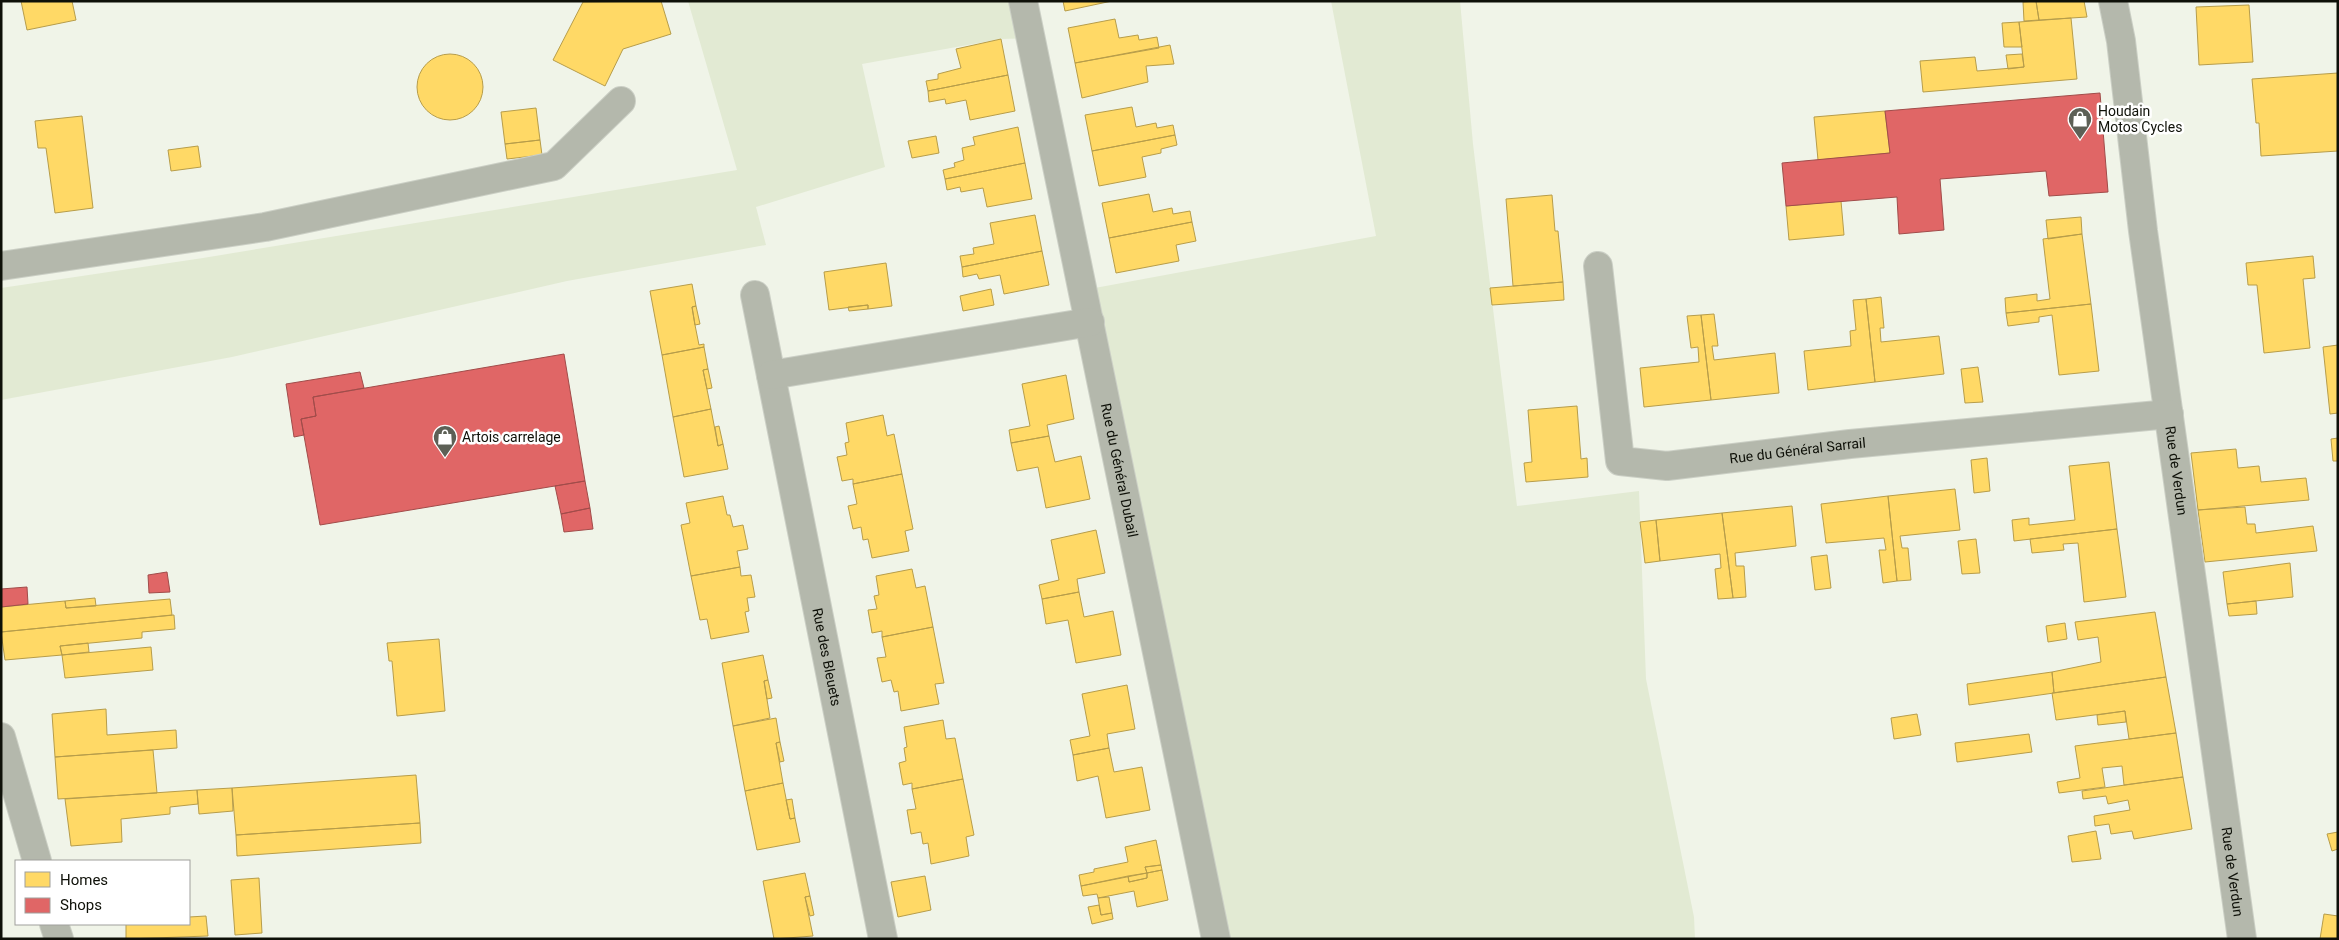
<svg xmlns="http://www.w3.org/2000/svg" width="2339" height="940" font-family="Roboto,sans-serif">
  <style>
    .green { fill: #e2ead3 }
    .homes { fill: #ffd966; stroke: #b79d4a }
    .shops { fill: #e06666; stroke: #a14c4a }
    .lines { fill: none; stroke-linecap: round; stroke-linejoin: round }
    .minor-casing { stroke: #cbcfc5; stroke-width: 30 }
    .minor { stroke: #b4b8ac; stroke-width: 28 }
    .labels { text-anchor: middle; dominant-baseline: central; stroke-width: 5; stroke-linejoin: round; paint-order: stroke }
    .poi-label { font-size: 14px; fill: #0e1008; stroke: #fff; text-anchor: start }
    .street-label { font-size: 14px; fill: #0e1008; stroke: #fff }
  </style>
  <rect width="100%" height="100%" fill="#f0f4e8"/>
  <path class="green" d="M688 1H1023L1030 38 1001 39 862 64 885 167 756 207 766 245 567 281 232 357 1 400V288L203 258 737 170Z
    M1331 1H1460L1473 144 1517 506 1639 491 1646 679 1694 917 1695 939H1216L1084 290 1376 236Z"/>
  <path class="homes" d="M21 1H72L76 20 27 30Z
    M661 1 671 34 623 49 605 86 553 60 583 2Z
    M1063 1H1112L1065 11Z
    M2036 1 2039 20 2024 21 2023 2Z
    M2036 1H2084L2087 17 2039 20Z
    M2249 5 2253 62 2199 65 2196 7Z
    M2071 18 2077 79 1923 92 1920 61 1975 57 1977 71 2024 67 2019 22Z
    M1115 19 1119 38 1138 35 1139 40 1157 37 1159 48 1075 63 1068 28Z
    M2019 22 2022 47H2004L2002 23Z
    M1001 39 1008 75 928 91 926 81 938 79V74L961 68 956 49Z
    M1170 45 1174 64 1146 66 1148 82 1082 98 1075 63Z
    M417 87a33 33 0 1 1 66 0a33 33 0 1 1-66 0Z
    M2022 54 2024 67 2008 69 2006 55Z
    M2338 73V151L2261 156 2259 123H2256L2252 79Z
    M1008 75 1015 111 970 120 966 100 946 104 945 99 929 102 928 91Z
    M1132 107 1136 127 1156 123 1157 128 1173 125 1175 135 1092 151 1085 115Z
    M536 108 540 140 505 144 501 112Z
    M1885 111 1890 153 1818 160 1814 117Z
    M82 116 93 208 55 213 46 148H38L35 121Z
    M1018 127 1025 163 945 179 943 170 955 167 954 163 964 160 962 148 975 145 973 137Z
    M1175 135 1177 145 1161 149V153L1142 157 1146 177 1099 186 1092 151Z
    M936 136 939 153 912 158 908 141Z
    M540 140 542 155 507 159 505 144Z
    M198 146 201 167 171 171 168 150Z
    M1025 163 1032 199 987 207 983 188 961 192 960 187 947 190 945 179Z
    M1149 194 1153 212 1172 208 1173 214 1190 211 1192 222 1109 238 1102 203Z
    M1552 195 1555 231H1558L1563 282 1513 286 1506 199Z
    M1841 201 1844 235 1789 240 1786 206Z
    M1035 215 1042 251 962 267 960 256 974 254 973 248 994 244 990 223Z
    M2081 217 2082 234 2048 239 2046 220Z
    M1192 222 1196 241 1176 245 1179 261 1116 273 1109 238Z
    M2082 234 2091 304 2006 313 2005 298 2037 294V301L2050 299 2043 239Z
    M1042 251 1049 285 1004 294 1000 275 979 279 977 274 963 277 962 267Z
    M2313 256 2315 278 2303 279 2310 348 2264 353 2257 285H2248L2246 263Z
    M886 263 892 306 868 309V305L829 310 824 272Z
    M1563 282 1564 300 1492 305 1490 288Z
    M692 284 696 306 692 307 695 325 699 345 704 344V347L662 355 650 291Z
    M991 289 994 305 963 311 960 296Z
    M1881 297 1884 328H1880L1881 342 1939 336 1944 374 1875 382 1866 299Z
    M1866 299 1875 382 1808 390 1804 351 1851 346 1850 331 1856 330 1853 300Z
    M2091 304 2099 371 2059 375 2052 315 2039 317V322L2008 326 2006 313Z
    M868 305V309L849 311 848 307Z
    M696 306 700 324 695 325 692 307Z
    M1714 314 1718 346H1712L1714 360 1775 353 1779 393 1711 400 1701 315Z
    M1701 315 1711 400 1644 407 1640 368 1699 362 1698 347 1691 348 1687 316Z
    M2338 345V413L2330 414 2323 347Z
    M704 347 708 369 703 370 711 409 673 417 662 355Z
    M1978 367 1983 402 1965 403 1961 369Z
    M708 369 712 388 707 389 703 370Z
    M1066 375 1074 419 1047 425 1049 436 1011 443 1009 430 1030 426 1022 384Z
    M1577 406 1581 459 1587 458 1588 477 1526 482 1524 463 1532 462 1528 410Z
    M711 409 718 446 723 444 728 469 684 477 673 417Z
    M883 415 887 436 894 434 902 474 853 484V479L842 481 837 457 847 455 845 443 849 442 846 423Z
    M719 426 723 444 718 446 715 427Z
    M1049 436 1055 462 1081 456 1090 499 1046 508 1038 467 1017 471 1011 443Z
    M2338 438V461H2333L2331 439Z
    M2236 449 2238 468 2259 466 2261 482 2306 478 2309 500 2198 510 2191 453Z
    M1987 458 1990 491 1974 493 1971 460Z
    M2109 462 2117 529 2014 541 2012 520 2029 518V525L2075 520 2069 466Z
    M902 474 913 529 905 531 909 551 872 558 868 539 863 540 861 527 853 529 848 506 857 504 853 484Z
    M1955 489 1960 530 1900 536 1902 548H1908L1911 580 1897 581 1888 496Z
    M723 496 727 515H730L733 527 743 525 748 549 737 551 740 567 691 576 681 525 690 523 686 503Z
    M1888 496 1897 581 1883 583 1879 550H1886L1884 538 1826 543 1821 504Z
    M1792 506 1796 546 1735 553 1736 566H1744L1746 597 1733 598 1722 513Z
    M2245 507 2247 524H2255L2256 533 2313 526 2317 551 2205 562 2198 510Z
    M1722 513 1733 598 1718 599 1715 569 1721 568 1720 554 1660 561 1656 520Z
    M1656 520 1660 561 1645 563 1640 522Z
    M2117 529 2126 597 2084 602 2078 543 2063 544 2064 550 2032 553 2030 539Z
    M1096 530 1105 573 1077 579 1079 592 1042 599 1039 585 1059 580 1051 540Z
    M1976 539 1980 573 1962 574 1958 541Z
    M1827 555 1831 588 1815 590 1811 557Z
    M2290 563 2293 597 2227 604 2223 572Z
    M740 567 741 576 751 575 755 597 747 598 749 611 745 612 749 632 711 639 707 619 700 620 691 576Z
    M912 569 916 588 925 586 933 627 882 637V631L872 633 868 610 877 609 874 596 879 595 876 576Z
    M1079 592 1084 617 1113 611 1121 655 1076 663 1068 620 1046 624 1042 599Z
    M95 598 96 606 66 608 65 601Z
    M170 599 172 615 1 632V607L65 601 66 608Z
    M2256 601 2257 614 2229 616 2227 604Z
    M2155 612 2166 677 2054 693 2052 672 2101 662 2098 637 2078 640 2075 622Z
    M174 615 175 629 142 632V638L60 646 62 655 5 660 1 632Z
    M2065 623 2067 639 2048 642 2046 626Z
    M933 627 944 683 935 684 939 704 901 711 898 691 894 692 891 680 882 682 877 658 886 657 882 637Z
    M439 639 445 711 397 716 392 661H389L387 643Z
    M88 643 89 652 62 655 60 646Z
    M151 647 153 670 65 678 62 655Z
    M763 655 768 680 764 681 770 718 733 726 722 663Z
    M2052 672 2054 693 1969 705 1967 684Z
    M2166 677 2176 733 2129 739 2125 711 2056 720 2052 693Z
    M768 680 772 698 767 699 764 681Z
    M1127 685 1135 729 1107 734 1109 748 1073 755 1070 740 1090 736 1082 694Z
    M106 709 107 735 176 730 177 748 55 757 52 714Z
    M2125 711 2126 722 2098 725 2097 715Z
    M1917 714 1921 735 1894 739 1891 718Z
    M776 718 780 742 776 743 783 783 745 791 733 726Z
    M943 720 946 739 955 738 963 779 912 789V783L903 785 899 763 906 761 904 748 907 747 904 727Z
    M2176 733 2183 777 2124 785 2122 766 2102 768 2105 787 2059 793 2057 782 2080 778 2075 746Z
    M2029 734 2032 752 1957 762 1955 743Z
    M780 742 784 761 780 762 776 743Z
    M1109 748 1114 772 1142 767 1150 810 1106 818 1098 776 1077 781 1073 755Z
    M153 750 157 793 58 799 55 757Z
    M416 775 420 823 236 835 232 788Z
    M2183 777 2192 829 2134 839 2132 831 2111 834 2109 824 2095 826 2094 816 2130 810 2128 800 2108 804 2106 796 2083 799 2082 791Z
    M963 779 974 835 966 837 969 856 931 864 928 843 923 844 921 832 911 834 907 810 916 809 912 789Z
    M783 783 790 819 795 818 800 842 757 850 745 791Z
    M232 788 233 811 199 814 197 790Z
    M197 790 198 804 170 807V814L121 819 122 842 71 846 65 799Z
    M792 799 795 818 790 819 786 800Z
    M420 823 421 843 237 856 236 835Z
    M2096 831 2101 859 2072 862 2068 836Z
    M2338 832V849L2332 851 2327 834Z
    M1156 840 1161 865 1145 867 1147 873 1081 886 1079 875 1094 872V869L1128 862 1125 847Z
    M1161 865 1162 870 1147 873 1145 867Z
    M1162 870 1168 900 1137 907 1134 891 1098 898 1097 894 1083 896 1081 886 1128 876 1129 882 1147 878V873Z
    M805 873 810 896 805 897 813 936 774 939 763 881Z
    M1147 873V878L1129 882 1128 876Z
    M925 876 931 910 898 917 891 882Z
    M259 878 262 933 235 935 231 880Z
    M810 896 814 915 810 916 805 897Z
    M1109 897 1112 913 1101 915 1098 898Z
    M1099 905 1101 915 1112 913 1113 919 1092 924 1088 907Z
    M2324 914 2338 916V939H2320Z
    M206 916 208 936 126 939V924H189V917Z"/>
  <path class="shops" d="M2100 93 2108 192 2049 196 2046 171 1940 179 1944 230 1899 234 1897 197 1786 206 1782 163 1890 153 1885 111Z
    M564 354 585 481 320 525 301 419 316 416 313 397Z
    M360 372 364 388 313 397 316 416 301 419 304 435 294 437 286 384Z
    M585 481 590 508 561 514 555 486Z
    M590 508 593 529 564 532 561 514Z
    M167 572 170 592 149 593 148 575Z
    M27 587 28 604 1 607V589Z"/>
  <g class="lines">
    <g class="minor-casing">
      <g id="minor">
        <path id="s1" d="M1023 1 1216 939"/>
        <path id="s2" d="M2113 1 2121 41 2143 231 2242 939"/>
        <path d="M1 266 265 227 554 166 621 101"/>
        <path id="s3" d="M1598 266 1620 461 1667 466 1850 444 2169 414"/>
        <path id="s4" d="M755 295 883 939"/>
        <path d="M771 375 1090 322"/>
        <path d="M1 737 37 861"/>
        <path d="M54 924 59 939"/>
      </g>
    </g>
    <use href="#minor" class="minor"/>
  </g>
  <defs>
    <g id="shop-pin" transform="scale(1.25)"><path d="M0 17L-7.5 6A9.5 9.5 0 1 1 7.5 6Z" fill="#5d6056" stroke="#fff"/><path d="M-5-2.5h2.3a2.7 3.5 0 0 1 5.4 0H5L5.5 6h-11ZM-1.5-2.5h3a1.5 2.3 0 0 0-3 0Z" fill="#fff"/></g>
  </defs>
  <g fill-rule="evenodd">
    <use href="#shop-pin" x="2080" y="119"/>
    <use href="#shop-pin" x="445" y="437"/>
  </g>
  <g class="labels">
    <g class="poi-label">
      <text x="2098" y="111">Houdain<tspan x="2098" dy="16">Motos Cycles</tspan></text>
      <text x="462" y="437">Artois carrelage</text>
    </g>
    <g class="street-label">
      <text stroke="none"><textPath href="#s3" startOffset="375">Rue du Général Sarrail</textPath></text>
      <text stroke="none"><textPath href="#s1" startOffset="479">Rue du Général Dubail</textPath></text>
      <text stroke="none"><textPath href="#s2" startOffset="474">Rue de Verdun</textPath></text>
      <text stroke="none"><textPath href="#s4" startOffset="369">Rue des Bleuets</textPath></text>
      <text stroke="none"><textPath href="#s2" startOffset="879">Rue de Verdun</textPath></text>
    </g>
  </g>
  <rect width="2339" height="940" fill="none" stroke="#0e1008" stroke-width="5"/>
  <rect x="15" y="860" width="175" height="65" fill="#ffffff" stroke="#9f9f9c"/>
  <rect x="25" y="872" width="25" height="15" fill="#ffd966" stroke="#9f9f9c"/>
  <text x="60" y="885" font-size="15" fill="#0e1008">Homes</text>
  <rect x="25" y="898" width="25" height="15" fill="#e06666" stroke="#9f9f9c"/>
  <text x="60" y="910" font-size="15" fill="#0e1008">Shops</text>
</svg>
